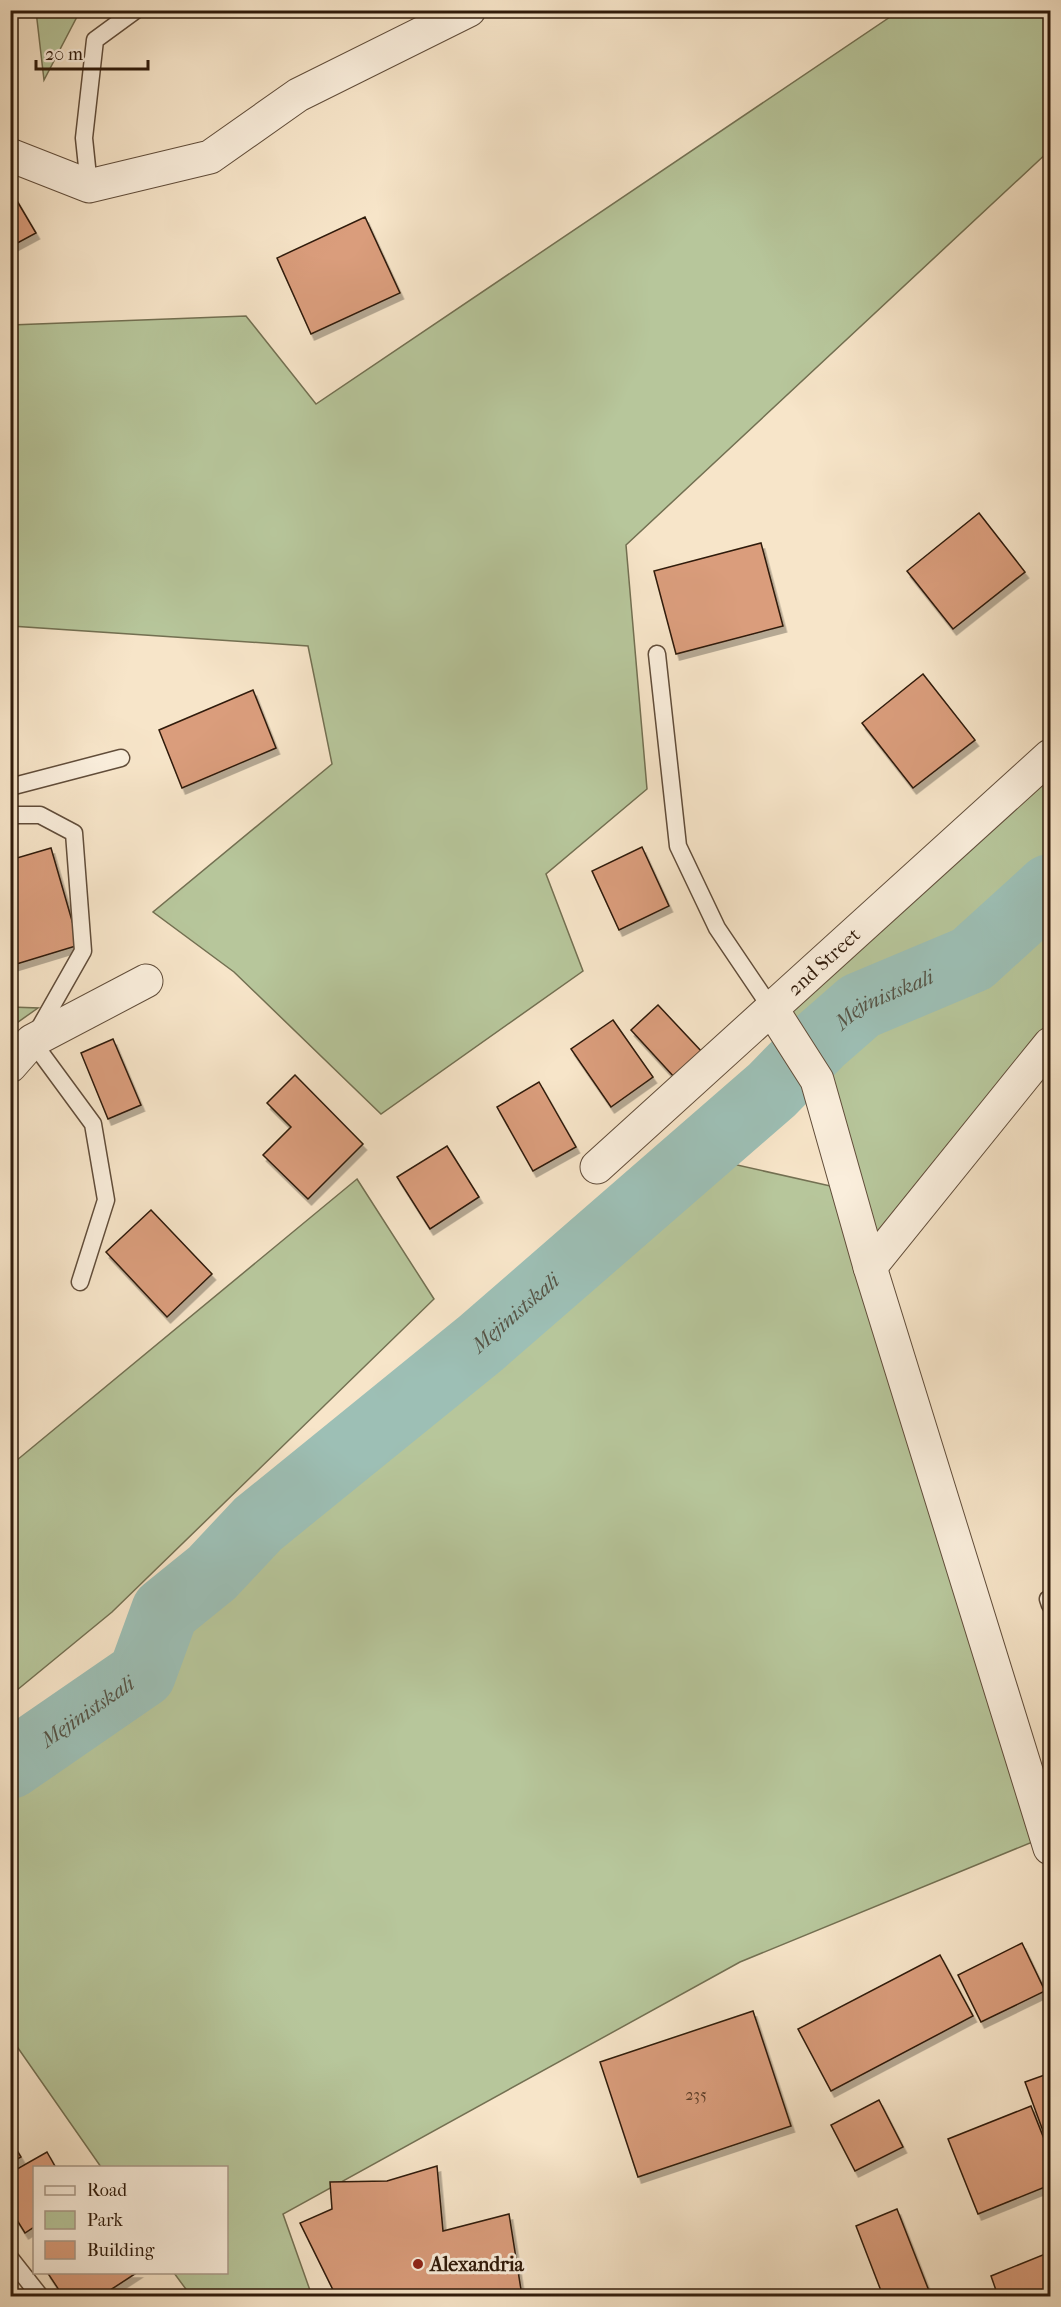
<svg xmlns="http://www.w3.org/2000/svg" width="1061" height="2307" font-family="'IM FELL French Canon',serif">
  <style>
    .green { fill: #b7c69b; stroke: #737052; stroke-width: 1.5 }
    .lines { fill: none; stroke-linecap: round; stroke-linejoin: round }
    .river { stroke: #9dbfb5; stroke-width: 68 }
    .building { fill: #da9d7b; stroke: #2f1a0a; stroke-width: 1.5; filter: url(#shadow) }
    .service-casing { stroke: #614d3a; stroke-width: 19 }
    .minor-casing { stroke: #614d3a; stroke-width: 35 }
    .service { stroke: #faeedc; stroke-width: 16 }
    .minor { stroke: #faeedc; stroke-width: 33 }
    .poi-dot { fill: #8f2418; stroke: #faeedc; stroke-width: 2 }
    .labels { text-anchor: middle; dominant-baseline: central; stroke-width: 6; stroke-linejoin: round; paint-order: stroke }
    .number-label { font-size: 16px; fill: #5a3b26 }
    .street-label { font-size: 20px; fill: #2f1a0a; stroke: #faeedc }
    .poi-label { font-size: 20px; font-weight: bold; fill: #2f1a0a; stroke: #faeedc; text-anchor: start }
    .water-label { font-size: 21px; font-style: italic; fill: #565446; stroke: #faeedc }
  </style>
  <defs>
    <filter id="shadow"><feDropShadow dx="3.5" dy="6" stdDeviation="0" flood-color="#0004"/></filter>
  </defs>
  <rect width="100%" height="100%" fill="#f7e5c9"/>
  <filter id="stains"><feTurbulence type="fractalNoise" baseFrequency=".00333" numOctaves="4"/><feColorMatrix values="0 0 0 0 .2 0 0 0 0 .09 0 0 0 0 .02 0 0 0 .5 -.17"/></filter>
  <radialGradient id="worn" r=".72"><stop offset=".6" stop-color="#630" stop-opacity="0"/><stop offset="1" stop-color="#630" stop-opacity=".3"/></radialGradient>
  <path class="green" d="M36 11H80L44 80Z
    M899 11H1050V150L626 545 647 789 546 874 583 971 381 1114 234 972 153 912 332 764 308 646 11 626V325L246 316 316 404Z
    M1050 756V1044L870 1268 1047 1836 740 1962 283 2214 312 2296H191L174 2273 226 2272V2168L101 2167 11 2038 10 1765 142 1674 165 1611 212 1573 258 1524 481 1343 697 1156 848 1190 780 1024Z
    M11 1007 38 1008 11 1027Z
    M357 1179 434 1299 112 1612 11 1695V1465Z"/>
  <g class="lines">
    <path class="river" id="s1" d="M10 1765 142 1674 165 1611 212 1573 258 1524 481 1343 772 1090 820 1041 860 1006 972 959 1050 888"/>
  </g>
  <path class="building" d="M10 189 36 233 10 247Z
    M365 217 400 293 311 334 277 258Z
    M979 513 1025 572 953 629 907 571Z
    M761 543 783 626 676 654 654 571Z
    M923 674 975 740 913 788 862 723Z
    M253 690 276 748 182 788 159 730Z
    M642 847 669 906 619 930 592 871Z
    M51 848 79 945 10 966V860Z
    M658 1005 703 1053 675 1078 631 1030Z
    M613 1020 653 1077 611 1107 571 1049Z
    M113 1039 141 1105 108 1119 81 1053Z
    M295 1075 363 1144 308 1199 263 1155 291 1127 267 1103Z
    M539 1082 576 1147 533 1171 497 1107Z
    M447 1146 479 1197 430 1229 397 1177Z
    M151 1210 212 1274 167 1317 106 1252Z
    M1022 1943 1045 1991 981 2022 958 1975Z
    M940 1955 973 2016 831 2091 798 2029Z
    M753 2011 791 2126 638 2177 600 2062Z
    M1050 2073V2150L1025 2082Z
    M879 2100 903 2147 855 2171 831 2125Z
    M1031 2106 1050 2154V2185L978 2214 948 2139Z
    M10 2139 21 2157 10 2163Z
    M47 2152 56 2168H34V2227L25 2233 10 2209V2173Z
    M437 2166 443 2231 509 2214 522 2296H336L300 2223 332 2209 330 2182 387 2181Z
    M897 2209 931 2296H883L856 2226Z
    M1050 2252V2296H998L991 2276Z
    M47 2272H138L101 2296H63Z"/>
  <g class="lines">
    <g class="service-casing">
      <path id="service" d="M89 186 84 138 95 40 136 10
        M657 654 678 846 717 928 771 1008
        M10 787 121 758
        M10 815H40L74 833 83 951 32 1041 93 1124 106 1200 80 1282
        M1050 1598 1048 1599 1050 1605
        M10 2258 40 2296"/>
    </g>
    <g class="minor-casing">
      <g id="minor">
        <path d="M10 155 89 186 210 157 298 95 469 10"/>
        <path d="M771 1008 817 1080 870 1267 1050 1848"/>
        <path d="M10 1066 32 1041 146 981"/>
        <path id="s2" d="M597 1167 1050 756"/>
        <path d="M870 1267 1050 1044"/>
      </g>
    </g>
    <use href="#service" class="service"/>
    <use href="#minor" class="minor"/>
  </g>
  <circle class="poi-dot" cx="418" cy="2264" r="6"/>
  <g class="labels">
    <g class="number-label">
      <text x="696" y="2094">235</text>
    </g>
    <g class="street-label">
      <text stroke="none"><textPath href="#s2" startOffset="306">2nd Street</textPath></text>
    </g>
    <g class="poi-label">
      <text x="430" y="2264">Alexandria</text>
    </g>
    <g class="water-label">
      <text stroke="none"><textPath href="#s1" startOffset="1174">Mejinistskali</textPath></text>
      <text stroke="none"><textPath href="#s1" startOffset="688">Mejinistskali</textPath></text>
      <text stroke="none"><textPath href="#s1" startOffset="94">Mejinistskali</textPath></text>
    </g>
  </g>
  <rect width="1061" height="2307" fill="none" stroke="#f7e5c9" stroke-width="36"/>
  <rect x="12" y="12" width="1037" height="2283" fill="none" stroke="#2f1a0a" stroke-width="3"/>
  <rect x="18" y="18" width="1025" height="2271" fill="none" stroke="#2f1a0a" stroke-width="1.5"/>
  <rect x="33" y="2166" width="195" height="108" fill="#faeedc" stroke="#a99988" stroke-width="1.5"/>
  <rect x="45" y="2186" width="30" height="9" fill="#faeedc" stroke="#a99988" stroke-width="1.5"/>
  <text x="87" y="2196" font-size="18" fill="#2f1a0a">Road</text>
  <rect x="45" y="2211" width="30" height="18" fill="#b7c69b" stroke="#a99988" stroke-width="1.5"/>
  <text x="87" y="2226" font-size="18" fill="#2f1a0a">Park</text>
  <rect x="45" y="2241" width="30" height="18" fill="#da9d7b" stroke="#a99988" stroke-width="1.5"/>
  <text x="87" y="2256" font-size="18" fill="#2f1a0a">Building</text>
  <path d="M36 60v9h112v-9" fill="none" stroke="#2f1a0a" stroke-width="3"/>
  <text x="45" y="60" font-size="18" fill="#2f1a0a" stroke="#faeedc" stroke-width="4.5" paint-order="stroke">20 m</text>
  <rect width="100%" height="100%" filter="url(#stains)"/>
  <rect width="100%" height="100%" fill="url(#worn)"/>
</svg>
